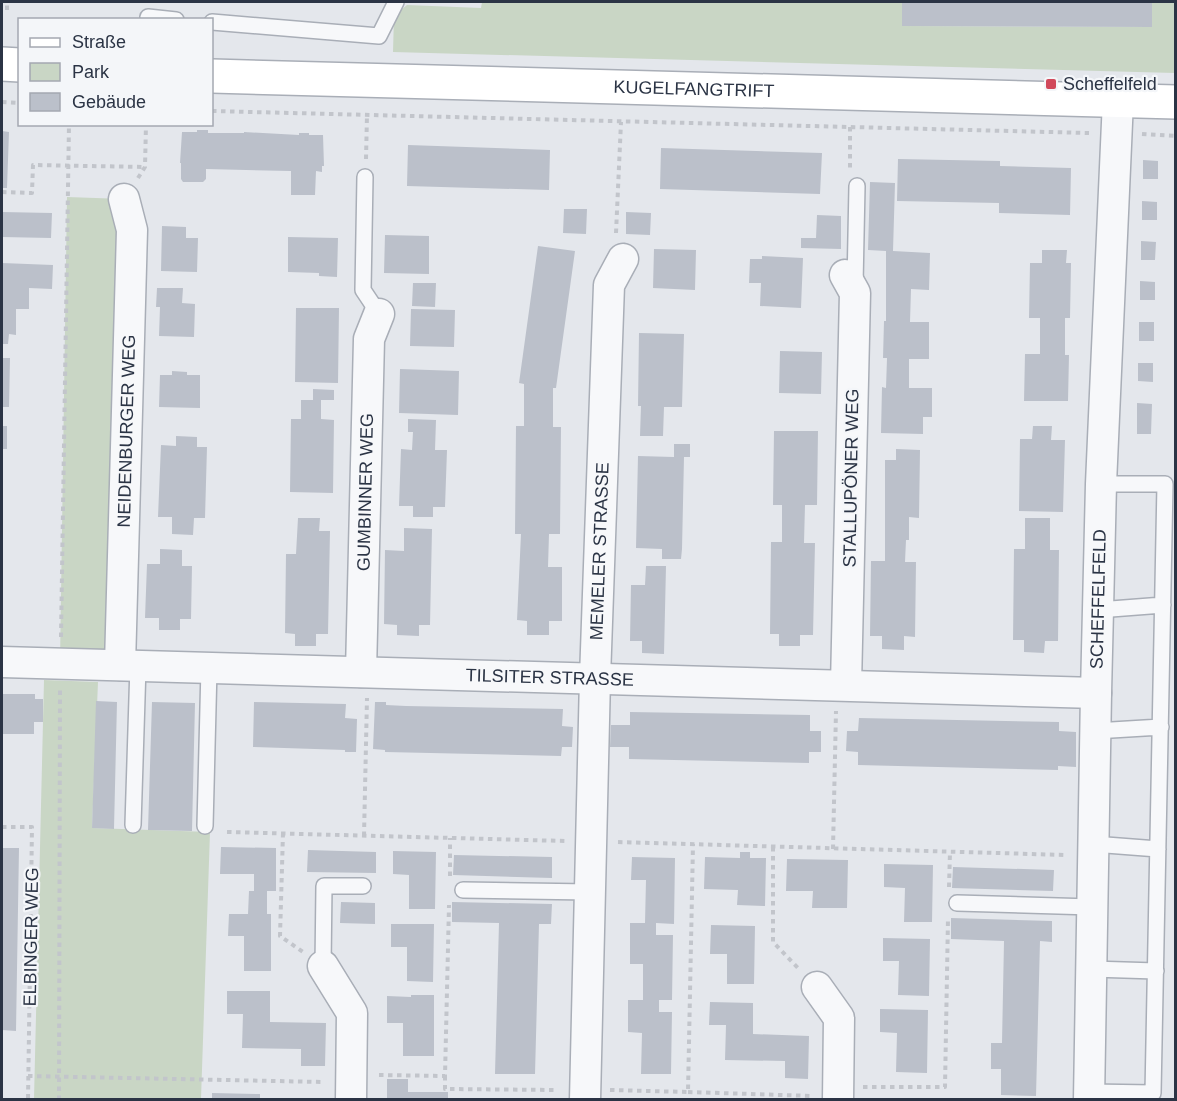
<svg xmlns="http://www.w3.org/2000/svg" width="1177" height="1101" font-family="Arial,sans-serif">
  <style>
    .green { fill: #c9d6c5 }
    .building { fill: #bbc0ca }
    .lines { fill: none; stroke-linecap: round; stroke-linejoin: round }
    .lane-casing { stroke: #a9aeb7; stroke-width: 18 }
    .street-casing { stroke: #a9aeb7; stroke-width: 33 }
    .secondary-casing { stroke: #a9aeb7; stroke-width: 36 }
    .path { stroke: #c2c5cb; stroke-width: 4; stroke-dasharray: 4.5 4.5; stroke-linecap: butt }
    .lane { stroke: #f7f8fa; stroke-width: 15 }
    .street { stroke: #f7f8fa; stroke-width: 30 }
    .secondary { stroke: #fff; stroke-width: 33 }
    .poi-dot { fill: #d1495b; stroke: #f4f6f9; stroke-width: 2 }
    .labels { text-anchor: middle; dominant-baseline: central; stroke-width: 4.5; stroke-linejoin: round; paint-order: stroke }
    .poi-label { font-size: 18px; fill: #2b3445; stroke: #f4f6f9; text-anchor: start }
    .street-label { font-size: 18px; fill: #2b3445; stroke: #f4f6f9 }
  </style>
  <rect width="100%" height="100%" fill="#e4e7ec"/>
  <path class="green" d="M482 2H902V26L1151 27 1152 2H1175V73L393 52 394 16 407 5 481 8Z
    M67 197 124 199 120 665 60 663Z
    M44 680 98 682 92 828 210 832 201 1099H34Z"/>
  <path class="building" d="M902 2H1152V27L902 26Z
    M197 130H208V133H244V132L299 135V133H309V135H323L324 166H322V172L316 171 315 195H291V171L206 169V179L203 182H183L181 179V163H180L182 132H197Z
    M2 131 9 132 7 188H2Z
    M408 145 550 150 549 190 407 186Z
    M661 148 822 153 820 194 660 189Z
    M898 159 1000 161V166L1071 168 1070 215 999 213V203L897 201Z
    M1143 160 1158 161V179H1143Z
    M870 182 895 183 893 251 930 253 929 290 911 289 910 322H929V359H909V388H932V417H923V434L881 433 882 387 886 388 887 358H883L884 321H886V251L868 250Z
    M1142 201 1157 202V220H1142Z
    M564 209H587L586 234 563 233Z
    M2 212 52 213 51 238 2 237Z
    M626 212 651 213 650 235 626 234Z
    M817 215 841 216V249L801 248V238H816Z
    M162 226 186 227V238H198L197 272 161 271Z
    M385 235 429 236V274L384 273Z
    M288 237 338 238 337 277 319 276V273L288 272Z
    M1141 241 1156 242 1155 260H1141Z
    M538 246 575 251 556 388H553V427H561L560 534H549L548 567H562V621H549V635H527V621L517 620 521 534H515L516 426H524V384L519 383Z
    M654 249 696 250 695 290 653 288Z
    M1042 250H1067L1066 263H1071L1070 318H1065V355H1069L1068 401H1024L1025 354H1040V318H1029L1030 263H1042Z
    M762 256 803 258 801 308 760 306 761 283H749L750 259H762Z
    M2 263 53 265 52 289 29 288V309H16V335L9 334 8 344H2Z
    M1140 281 1155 282V300H1140Z
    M413 283H436L435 307 412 306Z
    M157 288H183L182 303 195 304 194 337 159 336 160 307H156Z
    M296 308H339L338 383 295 382Z
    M411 309 455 310 454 347 410 346Z
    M1139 322H1154V341H1139Z
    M639 333 684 334 682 407H664L663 436H640L641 406H638Z
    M780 351 822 352 821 394 779 393Z
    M2 358H10L9 407H2Z
    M1138 363H1153V382L1138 381Z
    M400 369 459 371 458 415 399 413Z
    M172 371 187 372V375H200V408L159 407 160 375H172Z
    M313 389 334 390V400H321V419L334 420 333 493 290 492 291 419H301V400H313Z
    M1137 403 1152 404 1151 434H1137Z
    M408 419 436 420 435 450H447L445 507H433V517H413V506H399L401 449 412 450 413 432H408Z
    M2 426H7V449H2Z
    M1033 426H1052L1051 440H1065L1063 512 1019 511 1020 439H1032Z
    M774 431H818L817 505H805L804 543H815L813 635H800V646H779V634H770L771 542H782V505H773Z
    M176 436 197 437V447H207L205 518H194L193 535 172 534V517H158L161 445 176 446Z
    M674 444H690V457H684L682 549 681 559H662V549L636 548 638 456 674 457Z
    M896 449 920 450 919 518 909 517V540H906L905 562H916L915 637 904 636V650L882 649V636H870L871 561H885V460H896Z
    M298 518H320L319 531H330L328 634H316V646H295V634L285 633 286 554H296Z
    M1025 518H1050V550H1059L1058 641H1045L1044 653 1024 652V640H1013L1014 549H1025Z
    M404 528 432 529 430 625H419V636L397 635V625L384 624 385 550 404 551Z
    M160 549 182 550V566H192L191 619H180V630H159V618H145L147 564H160Z
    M646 566H666L664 654 642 653V641H630L631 585H645Z
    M2 694H35V699H43V722H34V734H2Z
    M96 701 117 702 114 829 92 828Z
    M152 702 195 703 192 831 148 830Z
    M254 702 346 704 345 718 357 719 356 752H345V750L253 747Z
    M375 702H386V705L406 706 563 709 562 726 573 727 572 747H562L561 756 385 752V750L373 749Z
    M630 712 810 715V731H821V752H809V763L629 759V747H610L611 725H630Z
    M859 718 1059 722V731L1076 732V767L1058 766V770L858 765V752L846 751 847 731H858Z
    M221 847 276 848V891H267V914H271V971H244V936H228L229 914H248L249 891H254V874H220Z
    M2 848H19L16 1031 2 1030Z
    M308 850 376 852V873L307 872Z
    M393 851 436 852 435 909H409V875L393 874Z
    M740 852H750V858H766L765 906 737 905 738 890 704 889 705 857 740 858Z
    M454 855 552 857V878L453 875Z
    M632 857 675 858 674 924 656 923V935H673L672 1000H659V1012H672L671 1074H641L642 1033 628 1032V1000H643V964H630V923H645L646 880H631Z
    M787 859 848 860 847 908H812L813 891H786Z
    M884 864 933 865 932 922H904L905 888 884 887Z
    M953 867 1054 870 1053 891 952 888Z
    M341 902 375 903V924L340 923Z
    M452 902 552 904 551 924H539L535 1074H495L499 923 452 922Z
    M951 918 1052 921V942L1040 941 1036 1096 1001 1095V1069H991V1043H1002L1004 941 951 939Z
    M391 924H434L433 982 407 981V947H391Z
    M711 925 755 926 754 984H727V954H710Z
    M883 938 930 939 929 996 898 995 899 961H883Z
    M227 991H270V1022L326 1023 325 1066H301V1049L242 1048 243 1014H227Z
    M411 995H434V1056H403V1023H387V996L411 997Z
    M710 1002 753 1003V1034L809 1036 808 1079 785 1078V1061L725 1060 726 1025H709Z
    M880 1009 928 1010 927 1073 896 1072 897 1033 880 1032Z
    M387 1079H408V1092H448V1100H387Z
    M212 1093 260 1094V1100H212Z"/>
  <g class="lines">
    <g class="lane-casing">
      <path id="lane" d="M148 17 176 20
        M212 22 379 36 396 2
        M365 177 363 290 379 314
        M855 285 857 186
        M1098 610 1163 605
        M1095 731 1161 727
        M133 825 138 666
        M205 826 209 668
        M1093 844 1158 849
        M463 890 590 892
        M957 903 1092 907
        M323 966 324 886H363
        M1092 969 1156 971
        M1090 1092 1153 1093 1165 484H1101"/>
    </g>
    <g class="street-casing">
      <g id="street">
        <path d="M845 275 855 293 846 685"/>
        <path id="s1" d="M2 662 1096 693"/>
        <path id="s2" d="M120 665 132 230 124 199"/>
        <path id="s3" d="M361 672 369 339 379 314"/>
        <path d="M323 966 352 1013 351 1100"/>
        <path d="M817 987 839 1018 838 1100"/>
        <path id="s4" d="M585 1100 595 678 609 285 623 259"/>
        <path id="s5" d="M1089 1100 1096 693 1101 484 1118 100"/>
      </g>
    </g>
    <g class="secondary-casing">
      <g id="secondary">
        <path d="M2 64 20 65"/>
        <path id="s6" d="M212 76 1176 102"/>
      </g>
    </g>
    <path class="path" d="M7 10V2
      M2 102 20 103
      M212 111 1089 133
      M850 127V170
      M1142 134 1176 136
      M366 159 367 115
      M138 178 145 167 146 124
      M2 192 32 193 33 165 145 167
      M616 233 621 122
      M61 637 69 124
      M2 827H32L28 1100
      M227 832 565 841
      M283 833 280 936 303 952
      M364 836 367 698
      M618 842 1066 855
      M773 847V942L798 968
      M833 849 836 711
      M450 876V838
      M949 887 950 852
      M379 1075 445 1076 449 905
      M28 1076 324 1082
      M445 1076V1089L558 1090
      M863 1087H945L948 918
      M610 1090 688 1092 693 844
      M688 1092 813 1096
      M59 1100 60 689"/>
    <use href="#lane" class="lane"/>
    <use href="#street" class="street"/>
    <use href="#secondary" class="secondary"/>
  </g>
  <rect class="poi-dot" x="1045" y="78" width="12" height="12" rx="3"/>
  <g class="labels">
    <g class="poi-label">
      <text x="1063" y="84">Scheffelfeld</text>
    </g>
    <g class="street-label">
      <text stroke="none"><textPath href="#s6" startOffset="482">KUGELFANGTRIFT</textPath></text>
      <text stroke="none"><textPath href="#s2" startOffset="234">NEIDENBURGER WEG</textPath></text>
      <text transform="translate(851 478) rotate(-89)">STALLUPÖNER WEG</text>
      <text stroke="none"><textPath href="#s3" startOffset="180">GUMBINNER WEG</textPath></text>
      <text stroke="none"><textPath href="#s4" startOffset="549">MEMELER STRASSE</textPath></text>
      <text stroke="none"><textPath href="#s5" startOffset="501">SCHEFFELFELD</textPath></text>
      <text stroke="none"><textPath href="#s1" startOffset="548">TILSITER STRASSE</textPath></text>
      <text transform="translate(31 937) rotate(-89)">ELBINGER WEG</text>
    </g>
  </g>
  <rect width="1177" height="1101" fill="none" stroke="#2b3445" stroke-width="6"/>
  <rect x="18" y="18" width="195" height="108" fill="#f4f6f9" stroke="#a4a8b1" stroke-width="1.5"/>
  <rect x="30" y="38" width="30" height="9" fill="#ffffff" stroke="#a4a8b1" stroke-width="1.5"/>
  <text x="72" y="48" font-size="18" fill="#2b3445">Straße</text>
  <rect x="30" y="63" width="30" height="18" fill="#c9d6c5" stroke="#a4a8b1" stroke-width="1.5"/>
  <text x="72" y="78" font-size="18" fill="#2b3445">Park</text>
  <rect x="30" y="93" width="30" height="18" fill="#bbc0ca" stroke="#a4a8b1" stroke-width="1.5"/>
  <text x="72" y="108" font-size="18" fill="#2b3445">Gebäude</text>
</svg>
